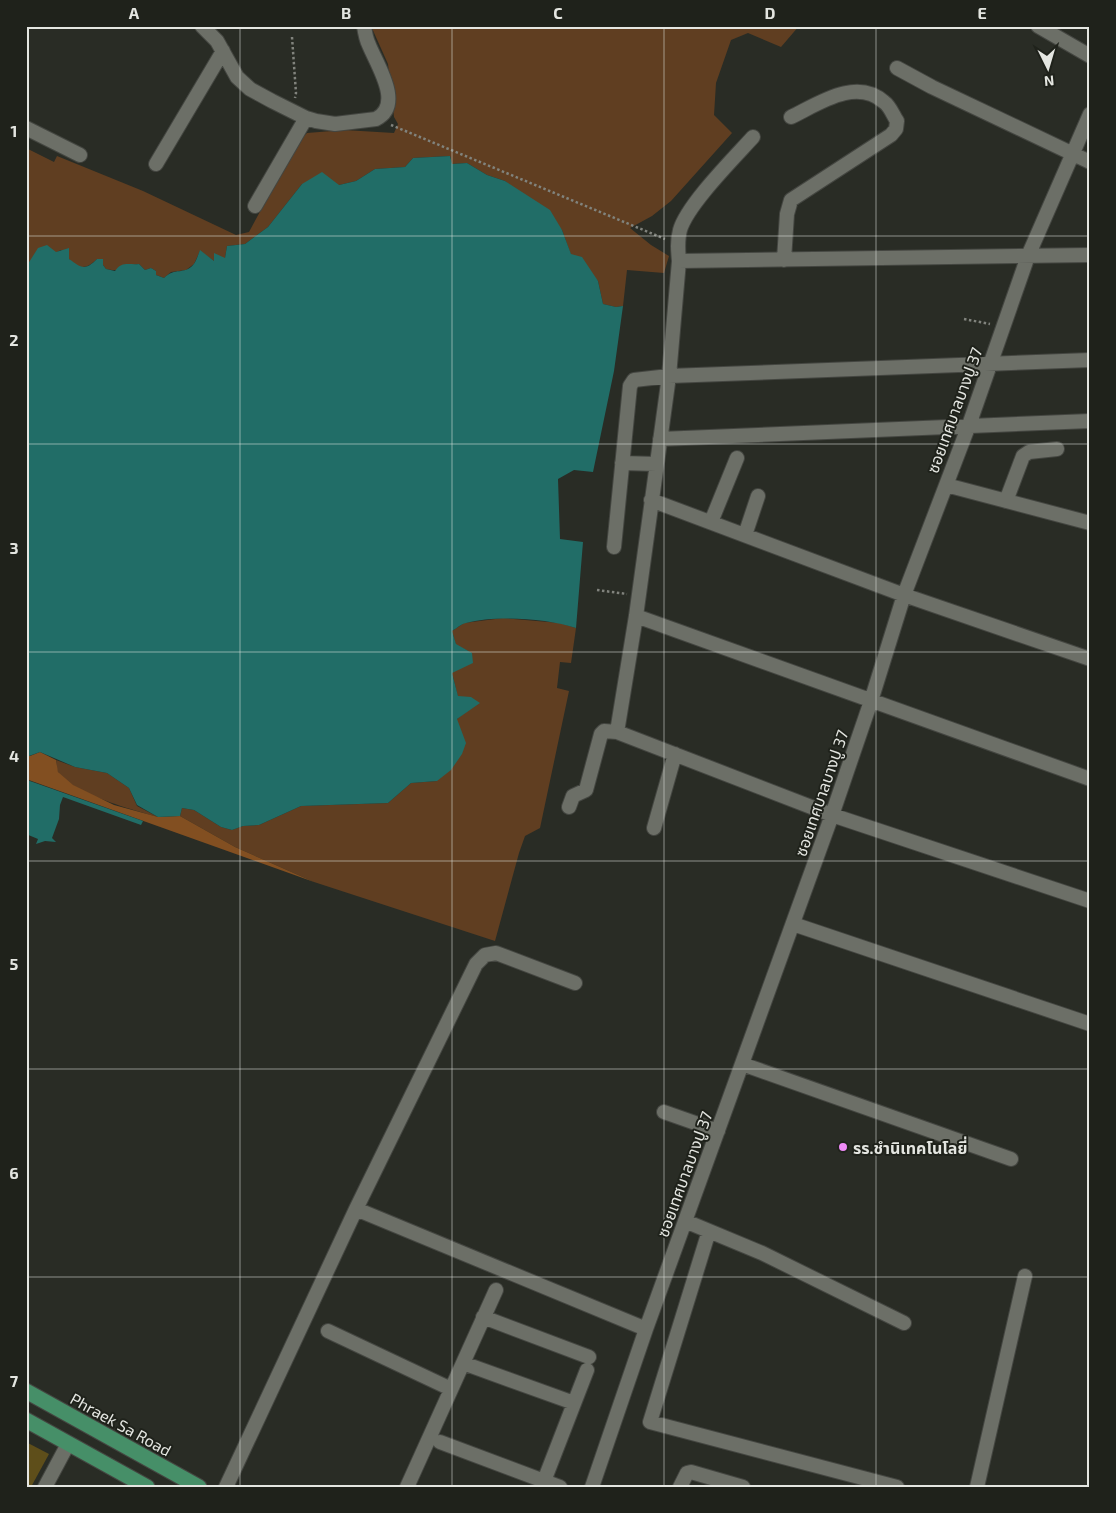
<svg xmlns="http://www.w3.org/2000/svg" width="1116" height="1513" font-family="'Exo 2','Noto Sans Thai',sans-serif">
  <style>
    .green { fill: #603e21 }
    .forest { fill: #824f21 }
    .water { fill: #216d67 }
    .building { fill: #5e4e1a }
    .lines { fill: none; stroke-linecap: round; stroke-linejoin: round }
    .minor-casing { stroke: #444641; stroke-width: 16 }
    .major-casing { stroke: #444641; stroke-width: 17 }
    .path { stroke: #81837d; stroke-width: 2.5; stroke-dasharray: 2.5 2.5; stroke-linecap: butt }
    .minor { stroke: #6c6f67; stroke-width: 14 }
    .major { stroke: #468f68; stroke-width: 15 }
    .grid { fill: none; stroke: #e4e6e1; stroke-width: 1; stroke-opacity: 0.55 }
    .poi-dot { fill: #ef8bf7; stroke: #1f221b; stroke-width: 2 }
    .labels { text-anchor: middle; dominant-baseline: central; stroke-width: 4; stroke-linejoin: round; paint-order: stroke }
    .street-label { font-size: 16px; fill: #e4e6e1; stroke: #1f221b }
    .poi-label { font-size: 16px; font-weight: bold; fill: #e4e6e1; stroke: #1f221b; text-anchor: start }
    .neatline { fill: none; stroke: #e4e6e1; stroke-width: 2 }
    .grid-label { font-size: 16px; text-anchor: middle; font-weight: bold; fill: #e4e6e1 }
  </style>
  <rect width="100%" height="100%" fill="#292c25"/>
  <path class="green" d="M371 26H799L781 47 748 33 731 40 716 83 714 115 732 133 671 201 652 216 630 228 651 245 669 256 664 273 627 270 623 306 616 307 603 304 598 281 571 255 562 230 505 181 487 175 467 163 452 164 450 156 413 158 405 167 375 169 356 181 339 185 302 184 268 227 245 244 227 246 225 258 214 261 200 251 194 264 186 270 171 272 164 278 156 275V271L151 268 145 270 139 264C125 265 121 273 106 269L103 265V259H97C81 275 73 264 61 250L26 267V148L54 162 57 156 143 191 236 235 249 232 296 144 307 133 344 130 394 133 398 124 394 117 388 64Z
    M503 618 560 623 576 628 571 663 560 662 557 688 569 691 540 828 525 836 519 853 495 941 314 882 235 847 180 816 182 808 194 810 221 827 232 830 243 826 259 825 301 806 388 803 411 783 437 781 457 719 468 710 471 697H458L452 673 472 653 456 645 452 631 464 623Z
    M56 760 75 767 107 773 129 788 137 806 158 817C136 811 68 792 58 772 56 769 57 763 56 760Z"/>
  <path class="forest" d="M40 752 56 760 58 772 73 785 114 805 158 817 180 816 235 847 314 882 26 779V754L30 756Z"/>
  <path class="water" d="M450 156 452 164 467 163 487 175 505 181 550 210 562 230 571 254 582 257 598 281 603 304 616 307 623 306 614 371 593 472 574 470 558 479 560 539 583 542 576 628C547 618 495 615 466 623 461 624 457 628 452 631L456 644 472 653 473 663 452 673 458 696 471 697 480 703 457 719 466 743 462 754 451 770 437 781 411 783 388 803 301 806 259 825 243 826 232 830 221 827 194 810 182 808 180 816 158 817 137 805 129 788 107 773 75 767 40 752 29 756 26 754V267L38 248 47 245 56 252 69 248V259C81 267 84 272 97 259H103V265L106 269 115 271C122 261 128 265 139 264L145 270 151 268 156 271V275L164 278C175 267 184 275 193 265 196 262 198 255 200 250L214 261V253L225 258 227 246 245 244 268 227 302 184 322 172 339 185 356 181 375 169 405 167 413 158Z
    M26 779 27 780 143 821 141 825 63 797 60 805 59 819 52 838 56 842 45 841 36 844 38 839 26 834Z"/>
  <path class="building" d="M26 1442 49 1454 31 1487H26Z"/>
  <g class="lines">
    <g class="minor-casing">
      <path id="minor" d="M202 26 217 41 237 77 250 89 272 101 306 118 316 121 335 124 376 119C404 105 377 65 369 45 366 39 365 33 364 26
        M1038 26 1090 56
        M897 68 932 87 1090 162
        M26 128 80 155
        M156 164 223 51
        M255 206 306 118
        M784 260 787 214 791 200 891 135 896 129 897 121C893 115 890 106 884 102 856 77 818 104 791 117
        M679 261 1090 255
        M660 439 1090 421
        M622 463 656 464
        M946 485 1090 523
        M651 500 904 595 1090 659
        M1006 501 1023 456 1029 452 1057 449
        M711 522 737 458
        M745 535 758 496
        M614 547 630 386 634 380 669 376 1090 360
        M636 616 1090 779
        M617 732 636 616 669 376 679 261C678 251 677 241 680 230 687 205 734 158 753 137
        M569 807 573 796 586 790 601 734 604 731 617 732 832 815 1090 901
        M654 828 675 754
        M793 924 1090 1024
        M742 1064 1011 1159
        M664 1112 718 1131
        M356 1209 646 1329
        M685 1221 762 1253 904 1323
        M709 1231 650 1422 897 1487
        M483 1317 589 1357
        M328 1331 451 1389
        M463 1363 574 1403
        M440 1442 560 1487
        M544 1481 587 1370
        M45 1487 68 1444
        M226 1487 356 1209 476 964 485 955 496 953 575 983
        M407 1487 496 1290
        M592 1487 646 1329 832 815 871 701 904 595 969 425 1028 256 1090 114
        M680 1487 687 1473 691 1472 743 1487
        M977 1487 1025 1276"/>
    </g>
    <g class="major-casing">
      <path id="major" d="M26 1391 199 1487
        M26 1420 147 1487"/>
    </g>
    <path class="path" d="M292 37 296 93 295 98
      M391 125 665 239
      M964 319 990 324
      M597 590 627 594"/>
    <use href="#minor" class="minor"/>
    <use href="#major" class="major"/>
  </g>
  <path class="grid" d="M240 26V1487M452 26V1487M664 26V1487M876 26V1487M26 236H1090M26 444H1090M26 652H1090M26 861H1090M26 1069H1090M26 1277H1090"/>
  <circle class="poi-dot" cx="843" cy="1147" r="5"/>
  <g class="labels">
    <g class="street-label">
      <text transform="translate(954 410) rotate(-70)">ซอยเทศบาลบางปู 37</text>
      <text transform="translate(821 793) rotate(-71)">ซอยเทศบาลบางปู 37</text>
      <text transform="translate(684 1174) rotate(-70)">ซอยเทศบาลบางปู 37</text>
      <text transform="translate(121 1424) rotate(29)">Phraek Sa Road</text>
    </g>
    <g class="poi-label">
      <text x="853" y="1147">รร.ชำนิเทคโนโลยี่</text>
    </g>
  </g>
  <rect width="1116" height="1513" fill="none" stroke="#1f221b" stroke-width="55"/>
  <g transform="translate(1048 68) rotate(175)" stroke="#1f221b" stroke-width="4" paint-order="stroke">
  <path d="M0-4L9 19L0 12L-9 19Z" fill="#e4e6e1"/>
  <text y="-8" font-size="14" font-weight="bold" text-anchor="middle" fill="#e4e6e1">N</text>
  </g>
  <rect x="28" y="28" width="1060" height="1458" class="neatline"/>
  <g class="grid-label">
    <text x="134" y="19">A</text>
    <text x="346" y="19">B</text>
    <text x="558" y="19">C</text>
    <text x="770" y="19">D</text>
    <text x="982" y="19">E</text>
    <text x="14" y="137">1</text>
    <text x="14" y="346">2</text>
    <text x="14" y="554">3</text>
    <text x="14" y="762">4</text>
    <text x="14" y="970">5</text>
    <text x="14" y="1179">6</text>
    <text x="14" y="1387">7</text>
  </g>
</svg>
